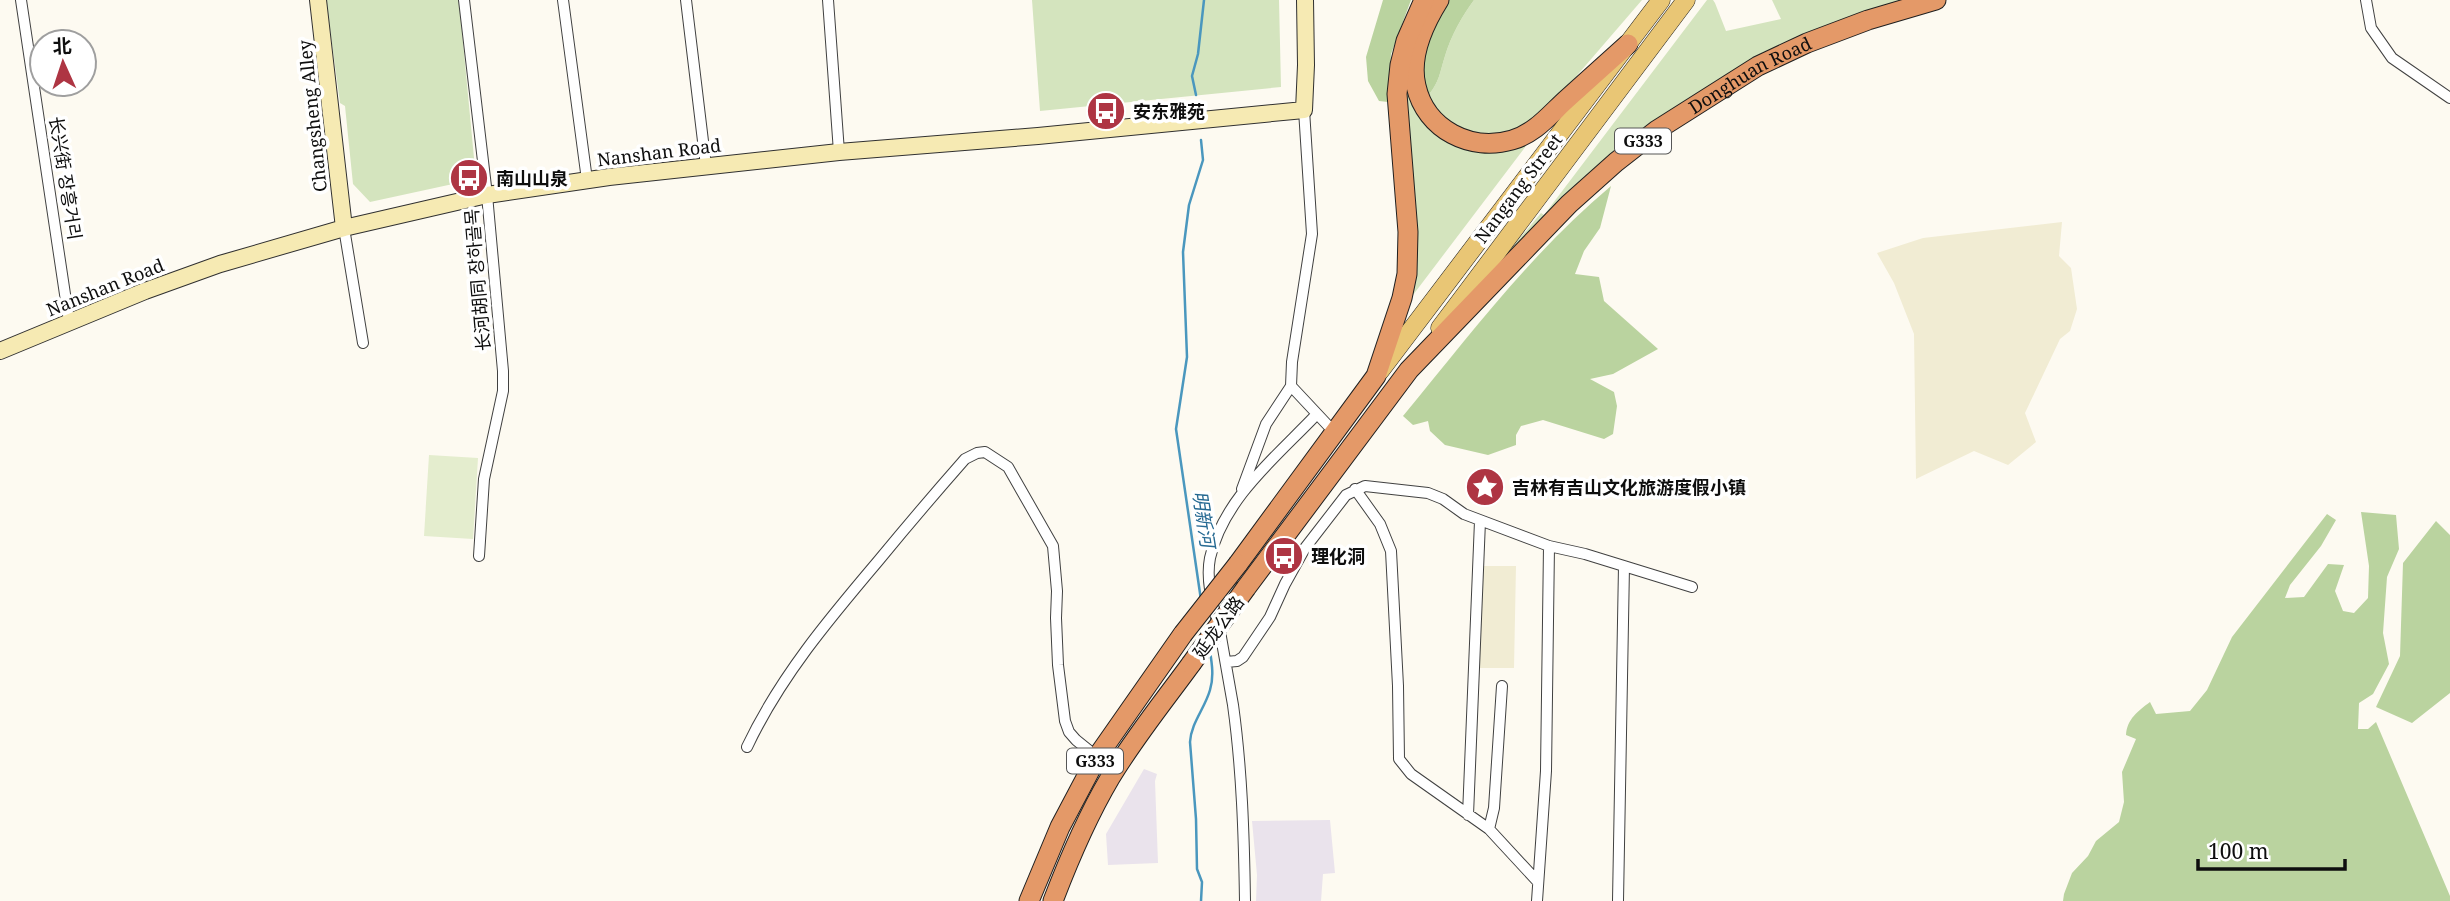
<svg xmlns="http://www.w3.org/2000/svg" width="2450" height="901" font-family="'Noto Serif','Noto Sans SC','Noto Sans KR',serif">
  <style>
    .industrial { fill: #eae3ec }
    .farmland { fill: #f1ecd3 }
    .green { fill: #d4e4be }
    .forest { fill: #bad39f }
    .pitch { fill: #e4edce }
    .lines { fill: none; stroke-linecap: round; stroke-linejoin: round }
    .stream { stroke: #4a97be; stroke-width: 2.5 }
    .street-casing { stroke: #414141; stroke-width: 12 }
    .secondary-casing { stroke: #303030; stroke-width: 18 }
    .primary-casing { stroke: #1f1f1f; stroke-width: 19 }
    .highway-casing { stroke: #1f1f1f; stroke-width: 21 }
    .street { stroke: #fff; stroke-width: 10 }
    .secondary { stroke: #f6eab3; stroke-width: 16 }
    .primary { stroke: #e9c675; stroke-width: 18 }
    .highway { stroke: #e49968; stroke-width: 19 }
    .highway-bridge-casing { stroke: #1f1f1f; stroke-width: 21; stroke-linecap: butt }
    .highway-bridge { stroke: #e49968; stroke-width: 19 }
    .labels { text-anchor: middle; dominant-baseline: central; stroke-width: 7; stroke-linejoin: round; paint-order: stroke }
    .shield { fill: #fff; stroke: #565656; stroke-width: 2 }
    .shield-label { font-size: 16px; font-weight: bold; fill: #0e0e0e }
    .street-label { font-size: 18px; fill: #0e0e0e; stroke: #fff }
    .poi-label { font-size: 18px; font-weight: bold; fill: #0e0e0e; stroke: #fff; text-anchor: start }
    .water-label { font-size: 19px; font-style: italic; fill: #256992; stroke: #fff }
  </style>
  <rect width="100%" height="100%" fill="#fdfaf1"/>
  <path class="industrial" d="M1144 769 1157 774 1155 781 1158 863 1108 865 1106 834Z
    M1330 820 1335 873 1323 874 1321 901H1256L1257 875 1252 821Z"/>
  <path class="farmland" d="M2062 222 2059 256 2071 268 2077 309 2070 331 2060 339 2025 413 2036 442 2008 465 1974 451 1916 479 1914 334 1894 283 1877 253 1923 238Z
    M1482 566H1516L1514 668H1477Z"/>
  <path class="green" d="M326 0H459L476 179 370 202 353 184 345 106 340 103Z
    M1032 0H1279L1281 87 1040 111Z
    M1474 0H1642L1567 87 1521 130 1473 137 1443 121 1427 97C1440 81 1439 75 1445 56 1451 36 1462 16 1474 0Z
    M1707 0H1713L1715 3 1726 31 1781 19 1772 0H1903L1754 60 1508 259 1509 251 1541 213 1544 215Z
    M1409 89 1437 131 1529 142 1410 299 1403 91Z"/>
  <path class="forest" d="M1383 0H1411L1391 54 1388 102 1379 101 1368 81 1366 57Z
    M1447 0H1474C1462 16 1451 36 1445 56 1439 75 1440 81 1427 97 1416 58 1431 35 1447 0Z
    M1611 186 1600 228 1584 251 1575 274 1599 277 1604 301 1658 349 1613 374 1590 379 1614 392 1617 406 1613 434 1604 439 1543 420 1521 426 1516 435V445L1488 455 1445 445 1430 431 1428 421 1413 425 1403 416C1469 336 1531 253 1611 186Z
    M2361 512 2396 515 2399 549 2387 577 2383 633 2389 664 2373 694 2359 703 2358 729H2368L2376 722 2450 896V901H2063L2064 894 2072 873 2088 856 2096 841 2119 822 2124 802 2122 772 2136 739 2126 735C2127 719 2138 711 2150 702L2156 714 2190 711 2207 690 2232 637 2327 514 2336 520 2321 546 2290 585 2285 598 2304 597 2328 564 2344 565 2335 591 2343 611 2354 613 2368 598 2369 566Z
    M2436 521 2450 535V693L2412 723 2376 707 2400 656 2403 563Z"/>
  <path class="pitch" d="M429 455 478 458 473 539 424 536Z"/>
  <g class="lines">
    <path class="stream" d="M1196 95 1192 76 1198 54 1204 0
      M1201 600 1176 429 1187 357 1183 252 1189 205 1203 160 1201 140
      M1201 901 1202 882 1197 869 1196 819 1190 742C1191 723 1205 708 1210 690 1214 677 1212 664 1210 651"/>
    <g class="street-casing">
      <path id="street" d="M21 0 69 321
        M464 0 487 195 503 371V391L484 479 479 556
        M563 0 587 180
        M686 0 706 166
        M828 0 839 152
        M2366 0 2371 28 2392 58 2450 98
        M344 228 363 343
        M1291 386 1335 433
        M1242 489 1266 424 1291 386 1292 362 1312 234 1304 110
        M1355 489 1380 524 1391 551 1398 686 1399 759 1411 774 1489 829 1538 882
        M1226 662 1237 661 1243 657 1270 617 1285 584 1305 548 1346 495 1365 486 1428 493 1443 499 1464 514 1549 546 1585 554 1692 587
        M747 747C780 677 829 619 879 560 907 526 936 492 965 459L977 453 985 452 1008 467 1053 546 1057 591 1056 618 1058 665 1065 721 1069 732 1076 740 1097 757
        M1468 815 1480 521
        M1489 829 1494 808 1502 686
        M1245 901C1244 835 1242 770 1233 705 1229 682 1225 659 1221 637 1215 612 1205 583 1210 558 1223 499 1276 457 1316 415
        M1537 901 1546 771 1549 546
        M1618 901 1624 566"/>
    </g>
    <g class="secondary-casing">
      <path id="secondary" d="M318 0 344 228
        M0 351 145 291 220 264 344 228 487 195 609 177 839 152 1038 136 1304 110 1306 65 1305 0"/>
    </g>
    <g class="primary-casing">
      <path id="primary" d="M1440 328 1686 0
        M1380 371 1661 0"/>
    </g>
    <g class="highway-casing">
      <g id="highway">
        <path d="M1439 0C1424 24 1409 57 1416 86 1426 130 1471 152 1512 140 1536 133 1550 114 1568 98 1588 80 1608 62 1628 44"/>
        <path d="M1238 564 1376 376 1402 298 1407 274 1408 232 1397 94 1400 65 1406 41 1424 0"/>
        <path id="s1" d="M1246 588 1409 370 1569 204 1616 162 1657 130 1758 66 1807 43 1868 20 1936 0"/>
        <path d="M1029 901 1060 827 1097 757 1183 634"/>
        <path d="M1053 901C1069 859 1087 817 1110 778 1134 738 1164 701 1191 664"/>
      </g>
    </g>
    <use href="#street" class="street"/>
    <use href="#secondary" class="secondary"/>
    <use href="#primary" class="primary"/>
    <use href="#highway" class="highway"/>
    <g class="highway-bridge-casing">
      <path id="highway-bridge" d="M1183 634 1238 564
        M1191 664 1246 588"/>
    </g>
    <use href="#highway-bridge" class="highway-bridge"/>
  </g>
  <defs>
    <g id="bus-disc" transform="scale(2.0125)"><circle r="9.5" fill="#ae3543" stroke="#fff"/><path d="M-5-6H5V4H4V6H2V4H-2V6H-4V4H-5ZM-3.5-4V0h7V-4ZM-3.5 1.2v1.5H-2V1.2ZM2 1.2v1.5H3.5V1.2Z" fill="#fff"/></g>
    <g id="sight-disc" transform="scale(2.0125)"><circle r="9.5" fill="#ae3543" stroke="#fff"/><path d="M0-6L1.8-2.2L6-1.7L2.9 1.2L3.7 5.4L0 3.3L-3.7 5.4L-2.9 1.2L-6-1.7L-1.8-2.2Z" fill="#fff"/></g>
  </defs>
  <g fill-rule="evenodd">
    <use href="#bus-disc" x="1106" y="111"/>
    <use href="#bus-disc" x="469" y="178"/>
    <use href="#sight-disc" x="1485" y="487"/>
    <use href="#bus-disc" x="1284" y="556"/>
  </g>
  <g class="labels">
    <g class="shield">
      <rect x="1615" y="128.5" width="56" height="25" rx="5"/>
      <rect x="1067" y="748.5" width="56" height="25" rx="5"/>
    </g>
    <g class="shield-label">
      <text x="1643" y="141">G333</text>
      <text x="1095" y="761">G333</text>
    </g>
    <g class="street-label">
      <text stroke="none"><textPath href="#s1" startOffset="726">Donghuan Road</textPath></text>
      <text transform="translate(312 116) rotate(-96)">Changsheng Alley</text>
      <text transform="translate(659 152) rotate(-7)">Nanshan Road</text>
      <text transform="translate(66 178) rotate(81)">长兴街 장흥거리</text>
      <text transform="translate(1518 188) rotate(-53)">Nangang Street</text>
      <text transform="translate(477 280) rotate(-95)">长河胡同 장하골목</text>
      <text transform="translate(105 287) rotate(-22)">Nanshan Road</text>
      <text transform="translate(1218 627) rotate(-54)">延龙公路</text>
    </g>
    <g class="poi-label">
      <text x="1133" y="111">安东雅苑</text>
      <text x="496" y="178">南山山泉</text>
      <text x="1512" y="487">吉林有吉山文化旅游度假小镇</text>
      <text x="1311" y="556">理化洞</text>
    </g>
    <g class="water-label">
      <text transform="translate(1204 519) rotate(81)">明新河</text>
    </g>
  </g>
  <g transform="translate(63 63) rotate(357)"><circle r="33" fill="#ffffff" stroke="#9f9f9f" stroke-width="2"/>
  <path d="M0-5L12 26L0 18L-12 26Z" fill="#ae3543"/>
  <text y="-10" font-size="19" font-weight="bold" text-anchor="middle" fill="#0e0e0e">北</text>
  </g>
  <path d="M2198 859v10h147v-10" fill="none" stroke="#0e0e0e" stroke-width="3.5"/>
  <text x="2208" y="859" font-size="21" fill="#0e0e0e" stroke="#ffffff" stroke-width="5" paint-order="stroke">100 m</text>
</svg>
